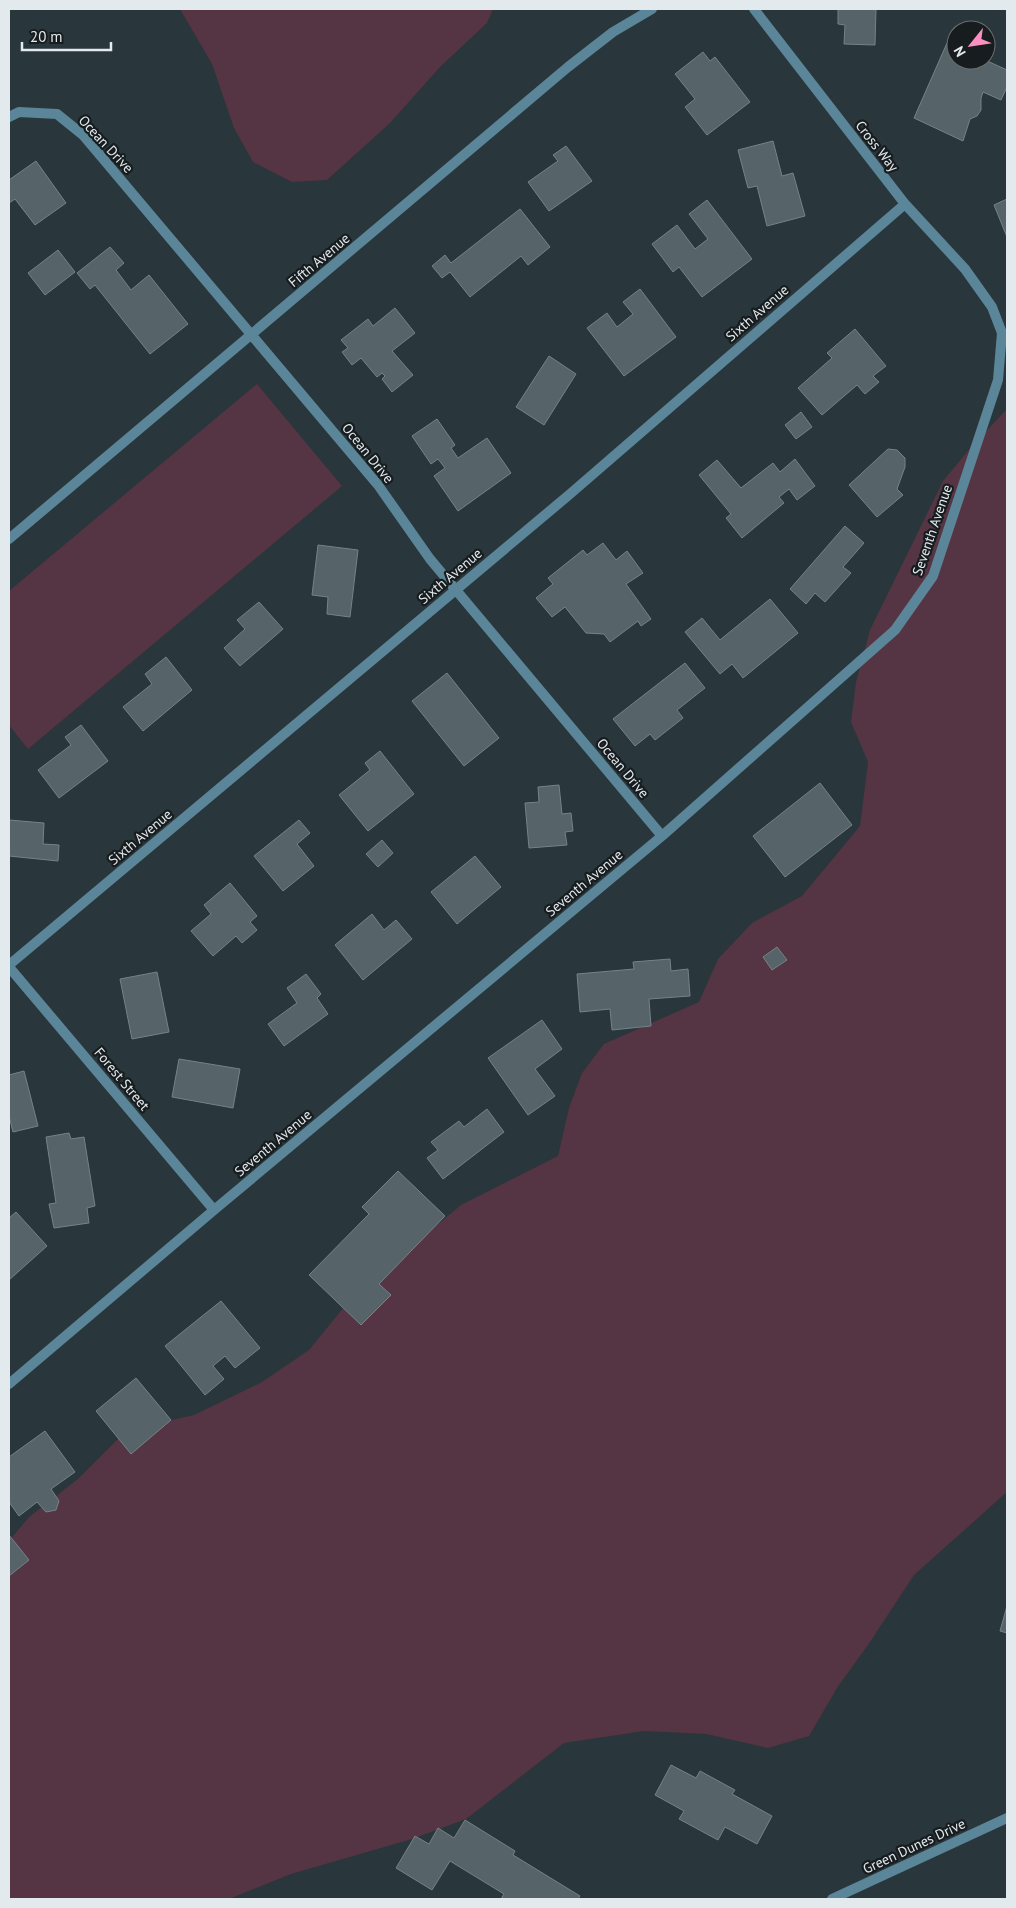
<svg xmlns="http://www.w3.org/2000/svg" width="1016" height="1908" font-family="'PT Sans',sans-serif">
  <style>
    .green { fill: #553443 }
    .building { fill: #566369; stroke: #758389 }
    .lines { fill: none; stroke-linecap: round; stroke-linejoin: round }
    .minor { stroke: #5b8598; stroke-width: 10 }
    .labels { text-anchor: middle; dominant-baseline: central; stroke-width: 4.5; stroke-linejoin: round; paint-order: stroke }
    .street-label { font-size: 14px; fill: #e3eaee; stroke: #171c1f }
  </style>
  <rect width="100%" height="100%" fill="#29363b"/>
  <path class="green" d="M180 9H493L487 23 440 67 390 123 327 180 292 182 253 162 234 128 212 64Z
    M257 384 342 486 28 749 9 725V591Z
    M1007 409V1492L914 1575 870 1642 837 1688 809 1736 768 1748 706 1734 644 1731 564 1743 466 1819 412 1839 291 1874 229 1899H9V1541L29 1517 78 1479 127 1430 194 1415 262 1382 309 1350 357 1291 461 1205 558 1156 569 1108 582 1073 604 1044 699 1002 718 959 752 923 802 896 860 826 868 762 851 722 856 682 870 630 943 481 972 446Z"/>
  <path class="building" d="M838 9H876L875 45 844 44 845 25 838 24Z
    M947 43 956 47V60H985L1007 70V87L1001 100 983 92 981 98V110L977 116 970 119 963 141 914 118Z
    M703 52 710 61 715 57 750 102 707 135 685 107 695 99 675 74Z
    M773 141 782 176 793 173 805 216 767 226 757 186 748 188 738 150Z
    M566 146 592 181 549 211 528 182 558 161 553 155Z
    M36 161 66 203 35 225 15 199 9 203V180Z
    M1007 199V237L994 205Z
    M707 200 752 259 702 297 679 267 673 272 652 244 677 225 695 249 708 239 689 214Z
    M520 209 550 247 528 265 521 256 470 297 450 272 442 278 432 266 445 255 451 263Z
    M110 247 124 263 116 270 131 290 149 275 188 324 150 354 95 285 90 289 77 273Z
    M58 250 75 272 45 295 28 273Z
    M640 289 676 337 624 376 587 328 607 313 617 327 633 314 623 302Z
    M395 308 415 333 392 351 413 375 392 392 382 379 385 376 382 373 377 377 361 358 352 365 342 352 348 348 341 340 368 319 373 326Z
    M855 329 886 366 873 376 879 382 865 394 857 385 822 415 798 388 832 358 827 353Z
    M549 356 576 374 544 425 516 407Z
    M801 412 812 427 796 439 785 425Z
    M437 419 455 445 451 448 458 458 487 438 511 473 458 511 434 476 445 468 438 459 431 464 412 436Z
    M888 449 897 450 905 458V467L897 489 903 495 877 517 849 485Z
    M795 459 815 486 797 500 789 489 779 497 784 503 742 538 726 518 731 514 699 475 717 460 741 488 773 463 780 472Z
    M845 526 864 543 843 567 851 573 825 602 815 593 806 604 790 589Z
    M603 543 616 560 627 551 643 573 626 584 651 619 641 626 638 621 610 642 604 634 586 633 565 607 552 617 536 598 553 584 548 578 583 550 587 555Z
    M318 545 358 550 350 617 327 614 328 597 312 595Z
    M770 599 798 633 743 678 732 664 720 674 685 632 702 618 720 640Z
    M259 602 283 629 240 666 224 648 245 629 237 620Z
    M166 657 192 690 143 731 123 707 152 684 145 674Z
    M685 663 705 688 677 710 683 718 655 740 650 734 635 746 613 719Z
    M447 673 499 738 464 766 412 701Z
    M81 725 108 761 59 798 38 770 71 745 65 737Z
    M380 751 414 794 368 831 339 795 370 770 365 763Z
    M820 783 852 825 785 877 753 836Z
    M559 785 562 814 571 813 573 831 565 832 567 845 529 848 525 803 539 802 538 787Z
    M9 820 44 823 43 844 59 845 58 861 9 856Z
    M299 820 310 833 297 844 314 866 283 891 254 856Z
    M382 840 393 853 378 867 366 854Z
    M475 856 501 887 457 924 431 892Z
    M230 883 257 916 250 922 257 930 242 943 236 936 213 956 191 931 211 914 204 905Z
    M372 914 384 930 396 920 412 939 363 980 335 945Z
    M777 947 787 960 772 970 763 957Z
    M670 959 671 971 688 969 690 996 649 999 651 1026 612 1030 610 1009 580 1012 577 974 634 969 633 962Z
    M157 972 169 1032 132 1039 120 979Z
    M306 974 321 994 317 998 328 1014 284 1046 268 1024 297 1003 287 988Z
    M542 1020 562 1049 535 1069 555 1096 528 1115 488 1058Z
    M179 1059 240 1069 233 1108 172 1097Z
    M24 1071 38 1126 13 1132 9 1116V1075Z
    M487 1109 504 1132 443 1179 427 1158 438 1150 431 1142 459 1121 464 1127Z
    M69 1133 71 1139 84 1137 95 1206 87 1208 89 1223 54 1228 49 1204 56 1203 46 1137Z
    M398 1171 445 1216 379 1284 391 1295 361 1325 309 1275 369 1214 362 1207Z
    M16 1212 47 1246 9 1280V1218Z
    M221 1301 260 1348 235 1368 225 1356 213 1366 224 1379 205 1395 165 1346Z
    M136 1378 171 1420 131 1454 96 1411Z
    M45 1431 75 1472 51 1489 59 1501 56 1510 46 1512 37 1502 19 1516 9 1502V1457Z
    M9 1535 29 1560 9 1576Z
    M1007 1606V1633L1000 1631Z
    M671 1765 696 1778 700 1771 735 1790 732 1794 772 1816 757 1844 725 1827 718 1840 679 1819 684 1811 655 1795Z
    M465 1820 515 1851 513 1855 580 1896 578 1899H501L504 1894 450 1861 432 1890 396 1868 415 1836 429 1844 438 1828 454 1838Z"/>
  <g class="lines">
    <path class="minor" d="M9 117 19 112 57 114 83 135 378 485 430 559 662 836
      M9 539 568 67 613 32 652 9
      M9 965 570 494 905 204
      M9 967 214 1210
      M9 1384 214 1210 662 836 895 630 933 576 998 380 1002 333 992 307 965 269 905 204 754 9
      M832 1899 1007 1818"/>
  </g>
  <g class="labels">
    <g class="street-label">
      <text transform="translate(106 144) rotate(47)">Ocean Drive</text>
      <text transform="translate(877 146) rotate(52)">Cross Way</text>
      <text transform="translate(319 260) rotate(-40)">Fifth Avenue</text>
      <text transform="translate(757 313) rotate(-41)">Sixth Avenue</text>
      <text transform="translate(368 453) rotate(51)">Ocean Drive</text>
      <text transform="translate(932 530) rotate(-71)">Seventh Avenue</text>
      <text transform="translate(450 576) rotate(-40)">Sixth Avenue</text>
      <text transform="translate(623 768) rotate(50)">Ocean Drive</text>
      <text transform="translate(140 837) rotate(-40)">Sixth Avenue</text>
      <text transform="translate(584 883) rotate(-40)">Seventh Avenue</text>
      <text transform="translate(122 1079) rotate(50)">Forest Street</text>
      <text transform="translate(273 1143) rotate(-40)">Seventh Avenue</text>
      <text transform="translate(914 1846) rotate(-25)">Green Dunes Drive</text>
    </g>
  </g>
  <rect width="1016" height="1908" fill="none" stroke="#e3eaee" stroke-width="20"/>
  <g transform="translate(971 45) rotate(240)"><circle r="24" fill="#171c1f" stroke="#696e72"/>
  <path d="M0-4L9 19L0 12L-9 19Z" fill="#fc8fc1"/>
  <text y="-8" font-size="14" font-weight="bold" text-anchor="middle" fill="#e3eaee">N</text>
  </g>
  <path d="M22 42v8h89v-8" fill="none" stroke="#e3eaee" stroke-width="2.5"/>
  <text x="30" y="42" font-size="15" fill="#e3eaee" stroke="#171c1f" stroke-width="4" paint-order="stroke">20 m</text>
</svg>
